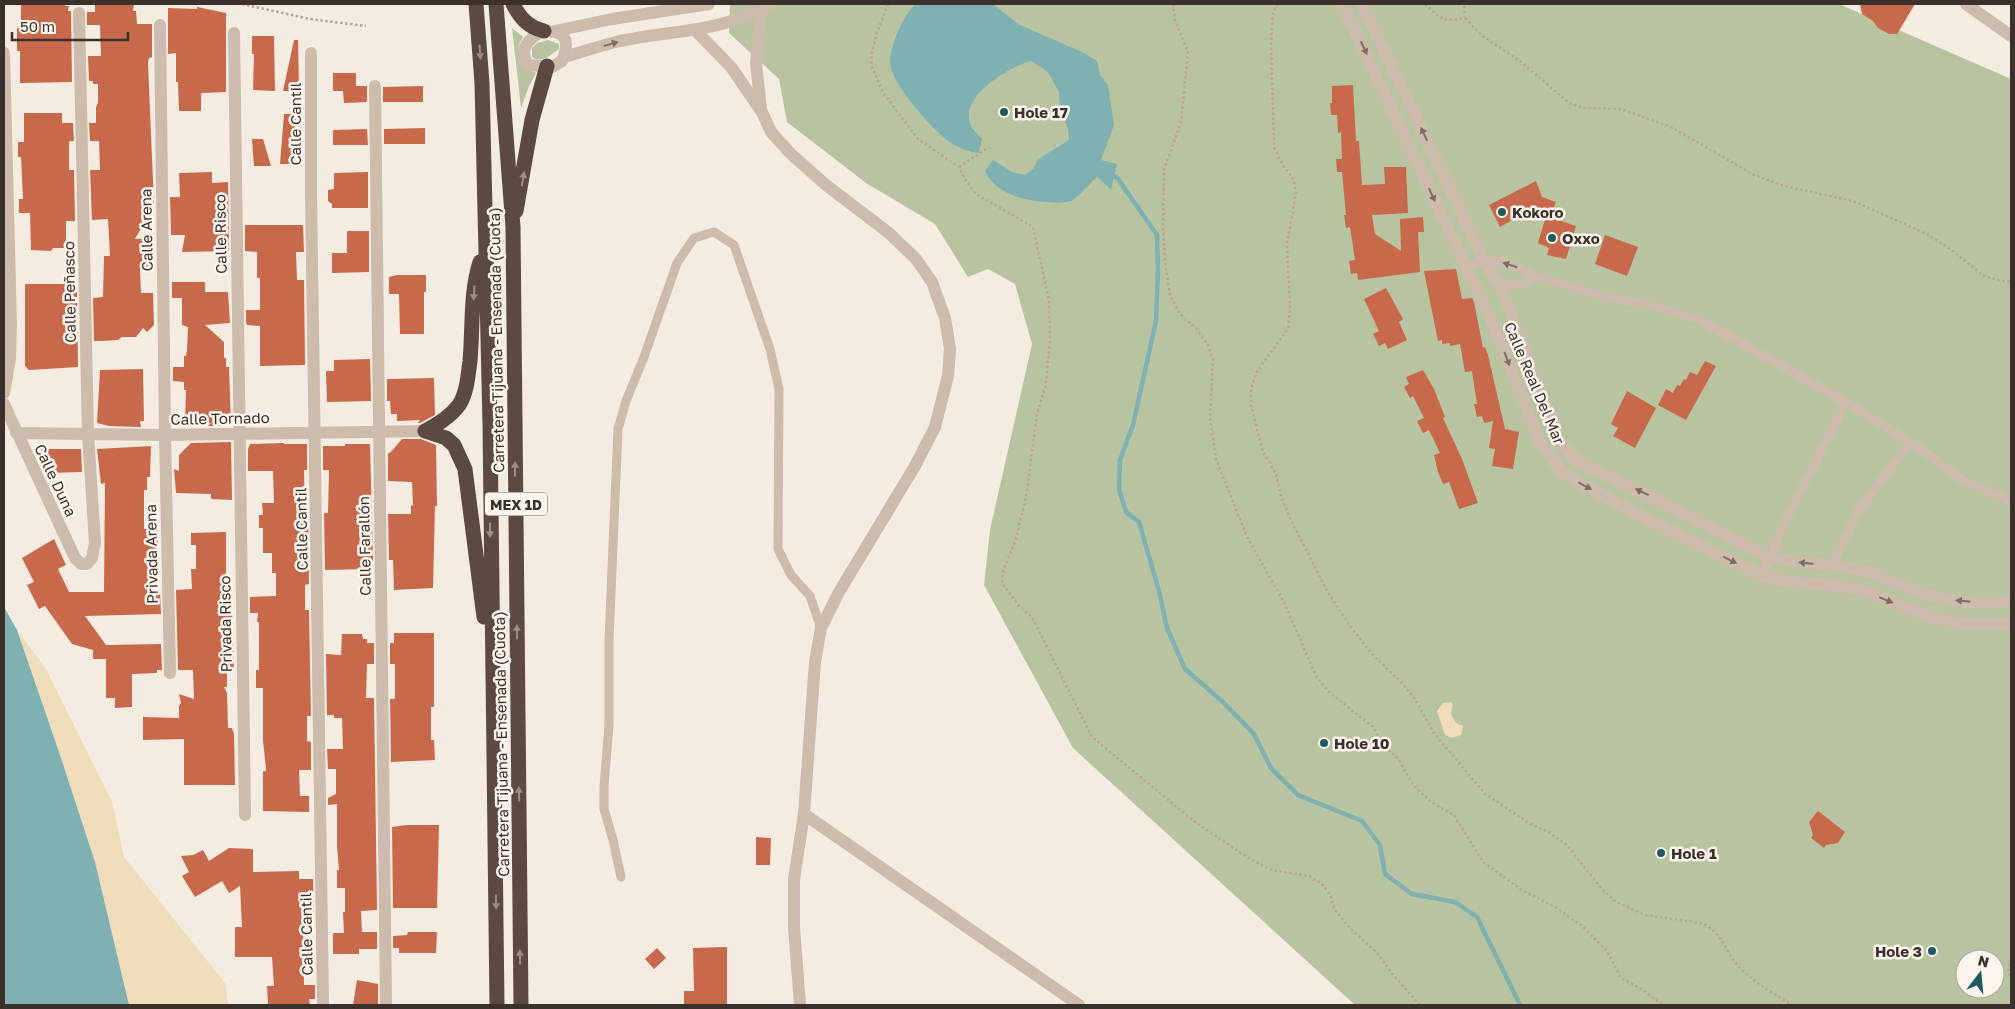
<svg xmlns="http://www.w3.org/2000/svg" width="2015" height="1009" font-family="'Golos Text',sans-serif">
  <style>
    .green { fill: #b8c4a0; fill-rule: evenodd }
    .sand { fill: #efdcb8 }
    .water { fill: #7fb0b2 }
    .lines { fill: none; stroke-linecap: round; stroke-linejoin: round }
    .stream { stroke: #7fb0b2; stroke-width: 4.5 }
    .building { fill: #c8694b }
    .path { stroke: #b9a596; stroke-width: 2.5; stroke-dasharray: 2.5 2.5; stroke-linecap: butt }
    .service { stroke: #cdbbac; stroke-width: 9 }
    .minor { stroke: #cdbbac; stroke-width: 12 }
    .tertiary { stroke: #cdbbac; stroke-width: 12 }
    .motorway { stroke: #5c4a42; stroke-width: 15 }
    .oneway { fill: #7d6f65 }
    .oneway2 { fill: #9c8e87 }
    .poi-dot { fill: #1f5a5e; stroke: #fbf5ee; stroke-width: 2 }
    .labels { text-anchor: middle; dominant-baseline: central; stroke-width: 5; stroke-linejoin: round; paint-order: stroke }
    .shield { fill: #fbf5ee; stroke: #756b66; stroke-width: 1 }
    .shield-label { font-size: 14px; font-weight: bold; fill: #3b302b }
    .poi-label { font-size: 15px; font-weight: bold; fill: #3b302b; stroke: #fbf5ee; text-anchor: start }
    .street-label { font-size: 15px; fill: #3b302b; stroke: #fbf5ee }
  </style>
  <rect width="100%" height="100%" fill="#f4ebe1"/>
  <path class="green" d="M730 4H1839L2011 79V1005H1355L1073 748 984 585 990 530 1032 344 1015 284 988 269 968 277 935 224 866 183 787 122 779 79 729 33ZM1965 959H1995V989H1965Z
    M512 28 523 37C513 53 518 66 536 73L529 86 521 108Z
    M548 40 559 44V49C550 55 542 64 532 57V48L537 43Z"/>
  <path class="sand" d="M17 630 46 669 112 802 124 857 225 983 228 1005H129L95 862 59 752Z
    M1451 702 1453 704 1451 714 1456 723 1463 726 1461 735 1452 738 1445 735 1437 711 1443 703Z"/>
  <path class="water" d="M916 4H993L1018 24 1084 53 1097 61 1100 75 1108 85 1114 125 1101 160 1117 164 1111 189 1097 177C1090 183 1079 197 1071 201 1065 203 1054 203 1048 202 1024 201 996 194 985 171L993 160 1012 172 1025 175 1034 168 1037 160 1069 140 1068 128 1060 107 1059 92 1048 72 1031 61C1010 66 960 96 970 123 972 129 978 135 982 139L979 153C969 152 962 149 953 144 936 134 891 84 890 63 890 46 903 15 916 4Z
    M4 607 17 630 59 752 95 862 129 1005H4Z"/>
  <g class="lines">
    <path class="stream" d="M1110 172 1118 179 1157 235 1158 270 1156 321 1133 425 1120 460 1119 489 1126 512 1139 522 1159 591 1167 628 1185 669 1223 702 1254 734 1271 768 1298 795 1362 821 1380 845 1385 874 1412 894 1455 902 1477 917 1520 1005"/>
  </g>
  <path class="building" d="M21 4H65V6H69L68 11H71L72 82 20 83V51H17V28H20L19 23H21Z
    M95 4H134L133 11H136L137 24H152V57L149 58 148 63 154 205 135 239 153 238V270H140L141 293H153L154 325 147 332 143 328 136 337H122L118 340 102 341H94L93 298 103 297 104 256H110L108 219 92 220 90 170H100L99 141H90L89 123H96V107L98 103V84H93V81H89L88 56H101L100 25H87V12H95Z
    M1860 4H1915L1897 34H1889L1878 28 1873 21 1862 14Z
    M197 7 226 13V92L201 93V111H179L178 82H176V53L168 54V8L197 9Z
    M252 36H274L275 91 253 90 254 54H252Z
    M294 40H298L299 91H283Z
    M333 73H356V86H367V102L344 103 343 91H333Z
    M1353 85 1356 141H1359L1362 185 1385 184 1384 167H1406L1408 213 1372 215 1375 234 1401 251 1400 219 1423 217 1424 232H1418L1420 272 1358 280 1357 273 1351 274 1349 261 1355 260 1350 227 1346 228 1344 215H1346L1342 172H1337L1336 159H1342L1341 132 1338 133 1337 115H1331L1330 103H1332V86Z
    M423 86V102H383V87Z
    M24 113H62V123H73L74 141H69V170H74L75 221H66V248H53L51 251 31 250 30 213H19V199H23L21 157H18V142H24Z
    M284 114H296L295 164H280Z
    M425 128V144H384V129Z
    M367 129 368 145H333V130Z
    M252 139H263L271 166H254Z
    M212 172V183L228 182 229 251 182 252 185 235H171L170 197H180L179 173Z
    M368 172V208H332V204L328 201V190L334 189V173Z
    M1536 181 1542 197 1556 202 1551 216 1531 209 1500 227 1489 205Z
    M1546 216 1576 226 1566 259 1547 255 1549 248 1538 243Z
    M245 225H303L304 252H296L297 280H304L305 365 260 366V326L247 325 246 322V310H260V278H257V252L245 251Z
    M347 231H369V272L332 273V253H347Z
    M1605 235 1638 247 1627 276 1595 264Z
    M1456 269 1462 299 1472 298 1474 302 1483 348 1485 347 1488 355 1505 429 1519 432 1513 469 1492 466 1495 449 1489 448 1493 421 1484 423 1482 416 1477 417 1474 404H1477L1472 371 1465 372 1460 344 1450 346V343L1442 344V340L1438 341 1424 271Z
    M397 275H426V292H424V334H400L399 294H389V277Z
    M172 282H205V292H228L230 323 205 325 224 342V358H226V367H229L231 423H218L220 426H208L211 423 185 424 186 390H184V382L173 381V367H184V356H186L187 350 188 327 182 325V298H172Z
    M25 284H70L72 292H77L78 367 29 370 25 366Z
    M1386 288 1403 319 1399 322 1407 340 1388 349 1385 343 1379 346 1373 334 1379 331 1364 299Z
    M370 359 371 401 327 402 326 371H334V360Z
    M1705 361 1716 366 1686 420 1658 405 1666 389 1673 393 1677 385 1680 386 1684 379 1686 380 1690 372 1697 375Z
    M143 369 144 421H140L141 427 109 426 97 423 100 370Z
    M1423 370 1434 389 1445 417 1443 418 1462 459 1478 503 1459 509 1449 482 1443 484 1438 472 1434 455 1440 453 1429 430 1423 433 1417 421 1424 418 1413 396 1410 398 1404 387 1409 384 1406 377Z
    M434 378 435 415 420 423H418L420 420 397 421V414H391L390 401H387V379Z
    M1627 391 1656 408 1635 448 1613 436 1618 428 1611 424Z
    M402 439H421L436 445 437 506H435L433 588 394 590 393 560H389L388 514H411V505L413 506 412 482 388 481V453H390Z
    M231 442 232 500 211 499V494L176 493 174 469 179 471V455L191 443Z
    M284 443V444H307V470H304L305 513H308L309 584 305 585V610H309L311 716H307V741L311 742V770H299L300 796H309V812L263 811V771H266V768L263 741V688H256V670H259V622H257L258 613H250V597L276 596V573H272V553H263V528H259V515H263L262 503H274L273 471H248V449L250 444Z
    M345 444H370L373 560H367V569L325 570 324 513H328L329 470H323V446H345Z
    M151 446 150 477H147V490H144V529H158L157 586 158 592H160L161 614 85 616 106 645 161 644 162 670H157V673L132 674V707L115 708V698H106V659H93V650L72 644 45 606 39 609 27 585 34 582 22 558 54 539 66 565 58 569 69 592H104L105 483 101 484 97 449Z
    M41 449H81L82 472 45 473 41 466Z
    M226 532V613H232L234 671H227V687H224L227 693 228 728H232L234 734 235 785H184V739L143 740V717L179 718V706L181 703 179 694 194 699 193 670H178L176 590 192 589 191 569H196V545H191V533Z
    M394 633H434V707H431V740H434L435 760 391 762 390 699H395V664H390V643H394Z
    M342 634H362L363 639H367V643H374V664H367L366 698H374L377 910 361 911 362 932H377V949H359V954H333V933H344L343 912H345V888H337V870H339L337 846V804L328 805V798L336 794V769H328L327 749H343L342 718H334V715H327L326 654 341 655Z
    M1818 811 1845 832 1838 843 1826 845 1824 848 1811 838 1813 835 1809 822Z
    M407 825H439L437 908H393L392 827Z
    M756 837 771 838 770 865H756Z
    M229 848 253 849V872L299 871V879H313L314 918H303L304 985H315V999H309L310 1005H268L267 986H274L272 957H235V927H242L240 886 229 893 222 881 195 897 182 876 189 872 181 856 193 855 203 850 209 861Z
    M408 932H437L436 953H399V948H393V936L407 935Z
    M727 947V1005H684V991H694L693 948Z
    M657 948 666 958 654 969 645 959Z
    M357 980 378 984V1005H353Z"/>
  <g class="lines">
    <path class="path" d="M242 4 310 19 366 26
      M888 4 876 35 872 53 871 65 883 92 918 139 959 167 966 181 976 194 1033 227 1049 300 1050 340 1046 385 1037 414 1026 497 1016 539 1003 571 1002 583 1020 607 1032 617 1092 737 1195 822 1250 859 1272 870 1309 876 1321 883 1330 894 1335 910 1349 927 1378 954 1394 976 1420 1005
      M1173 4 1175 20 1188 52 1181 122 1164 170 1163 230 1166 269 1170 295 1180 314 1196 328 1208 345 1213 360 1210 418 1216 459 1247 537 1285 604 1316 676 1329 692 1373 727 1383 744 1398 759 1414 786 1431 802 1454 815 1483 862 1523 891 1557 908 1582 926 1607 951 1621 978 1640 988 1663 1005
      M1278 4 1273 12 1271 46 1274 147 1284 167 1294 180 1296 193 1287 244 1290 308 1288 329 1257 371 1251 389V405L1262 449 1276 474 1281 496 1291 520 1327 591 1350 626 1372 654 1402 683 1415 699 1433 732 1485 794 1529 823 1550 833 1567 845 1601 888 1616 902 1645 915 1701 923C1723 932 1726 954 1741 969 1756 984 1775 994 1792 1005
      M1425 4C1441 19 1442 22 1465 18L1464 4
      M1465 18 1481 35 1520 61 1569 103 1583 108 1621 109 1671 127 1754 175 1784 186 1853 201 1927 234 1946 246 1984 276 2001 281H2011
      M959 167 989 147
      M2011 959 2008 972 2011 977"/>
    <path class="service" d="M1466 267 1484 260 1501 262 1519 268 1534 276 1599 295 1648 305 1698 319 1846 402 1920 448 1963 481 2003 497 2011 503
      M1500 286 1523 284 1534 276
      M1832 565 1858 512 1910 441
      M1761 575 1770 558 1784 524 1846 402
      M621 877 613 840 604 809V786L609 725V640L618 429 626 401 644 357 677 263 694 238 714 232 734 245 770 349 779 389 778 549 791 575 810 596 821 628"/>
    <path class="minor" d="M1966 4 2011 36
      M761 9 756 63 761 109
      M160 25 165 435 170 673
      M695 30 731 67 762 112 771 132 791 154 826 185 889 233 916 259 932 282 945 318 950 349 948 376 935 427 915 466 839 592 821 628 815 662 804 814 794 879V927L800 1005
      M234 33 245 815
      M4 53 11 325 10 359 4 393
      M311 53V194L323 1005
      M375 86 386 1005
      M4 404 75 558 81 564H87L92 558 95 543 88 434 79 13
      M16 433 165 435 425 431
      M804 814 1079 1005"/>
    <path class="tertiary" d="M1342 4 1495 328 1540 443 1563 474 1647 519 1761 575 1789 582 1840 586 1863 591 1930 617 1960 624H2011
      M1362 4 1484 260 1500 286 1558 436 1566 450 1578 462 1659 501 1770 558 1851 568 1874 574 1921 593 1950 600 1981 603 2011 602
      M544 31C567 31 570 41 562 61L552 67 529 65C516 50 530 37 544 31Z
      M555 31 612 19 709 4
      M564 57C582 52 599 46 616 42 667 30 724 33 769 4"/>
    <path class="motorway" d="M476 4 482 83 490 424 497 1005
      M496 4 513 227 521 1005
      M513 4C520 18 528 27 544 31
      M516 211 532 120 547 66
      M425 431 446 438 454 445 465 469 484 617
      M425 431C438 424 450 417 459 405 467 393 468 375 470 361 473 328 470 293 480 262"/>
  </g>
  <defs><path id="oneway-solid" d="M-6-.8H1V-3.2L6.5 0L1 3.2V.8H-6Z" transform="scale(1.25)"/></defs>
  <g class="oneway">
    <use href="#oneway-solid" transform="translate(611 44) rotate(-16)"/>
    <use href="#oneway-solid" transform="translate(1364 48) rotate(65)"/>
    <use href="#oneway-solid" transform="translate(1424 134) rotate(-115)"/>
    <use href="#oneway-solid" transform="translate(1432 195) rotate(65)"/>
    <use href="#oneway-solid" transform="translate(1510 265) rotate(-163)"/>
    <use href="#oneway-solid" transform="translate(1507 359) rotate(69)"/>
    <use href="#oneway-solid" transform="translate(1585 486) rotate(28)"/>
    <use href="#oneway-solid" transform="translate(1642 492) rotate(-155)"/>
    <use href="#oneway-solid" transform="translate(1730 560) rotate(26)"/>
    <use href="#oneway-solid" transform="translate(1806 563) rotate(-175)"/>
    <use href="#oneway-solid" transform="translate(1886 600) rotate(22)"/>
    <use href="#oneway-solid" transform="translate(1963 601) rotate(-174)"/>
  </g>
  <g class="oneway2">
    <use href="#oneway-solid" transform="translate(480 52) rotate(86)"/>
    <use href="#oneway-solid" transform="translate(523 179) rotate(-80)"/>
    <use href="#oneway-solid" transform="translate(474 293) rotate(94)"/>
    <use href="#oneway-solid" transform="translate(515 469) rotate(-91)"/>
    <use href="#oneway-solid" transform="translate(490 530) rotate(90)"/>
    <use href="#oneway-solid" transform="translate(517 632) rotate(-91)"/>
    <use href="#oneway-solid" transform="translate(519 794) rotate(-91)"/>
    <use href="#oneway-solid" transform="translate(496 902) rotate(89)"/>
    <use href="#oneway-solid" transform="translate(520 957) rotate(-91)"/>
  </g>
  <g class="poi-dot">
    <circle cx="1004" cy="112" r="5"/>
    <circle cx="1502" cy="212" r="5"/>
    <circle cx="1552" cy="238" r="5"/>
    <circle cx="1324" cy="743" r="5"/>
    <circle cx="1661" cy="853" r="5"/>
    <circle cx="1932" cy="951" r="5"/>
  </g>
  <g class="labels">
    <rect class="shield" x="485" y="492.5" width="62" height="23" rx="4"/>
    <g class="shield-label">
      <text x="516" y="504">MEX 1D</text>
    </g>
    <g class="poi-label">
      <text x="1014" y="112">Hole 17</text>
      <text x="1512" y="212">Kokoro</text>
      <text x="1562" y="238">Oxxo</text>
      <text x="1334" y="743">Hole 10</text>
      <text x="1671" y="853">Hole 1</text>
      <text x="1922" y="951" text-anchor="end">Hole 3</text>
    </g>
    <g class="street-label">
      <text transform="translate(295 124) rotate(-90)">Calle Cantil</text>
      <text transform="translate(146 230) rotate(-91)">Calle Arena</text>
      <text transform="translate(220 234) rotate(-91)">Calle Risco</text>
      <text transform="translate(69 292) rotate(-91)">Calle Peñasco</text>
      <text transform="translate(496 340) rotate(-91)">Carretera Tijuana - Ensenada (Cuota)</text>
      <text transform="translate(1535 383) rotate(67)">Calle Real Del Mar</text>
      <text transform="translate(220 418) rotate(-1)">Calle Tornado</text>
      <text transform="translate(56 480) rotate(65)">Calle Duna</text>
      <text transform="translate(301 529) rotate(-91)">Calle Cantil</text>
      <text transform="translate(364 546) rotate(-91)">Calle Farallón</text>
      <text transform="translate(151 554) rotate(-91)">Privada Arena</text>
      <text transform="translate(225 624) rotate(-91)">Privada Risco</text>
      <text transform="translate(501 744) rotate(-91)">Carretera Tijuana - Ensenada (Cuota)</text>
      <text transform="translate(306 934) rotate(-91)">Calle Cantil</text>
    </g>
  </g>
  <rect width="2015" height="1009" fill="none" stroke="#3b302b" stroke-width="10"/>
  <g transform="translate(1980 974) rotate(16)"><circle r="24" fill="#fbf5ee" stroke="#aea6a0"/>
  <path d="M0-4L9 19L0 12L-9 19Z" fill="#1f5a5e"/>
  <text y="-8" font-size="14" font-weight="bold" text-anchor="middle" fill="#3b302b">N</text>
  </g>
  <path d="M12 32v8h116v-8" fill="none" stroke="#3b302b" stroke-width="2.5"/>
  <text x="20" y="32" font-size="15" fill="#3b302b" stroke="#fbf5ee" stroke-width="4" paint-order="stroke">50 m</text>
</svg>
